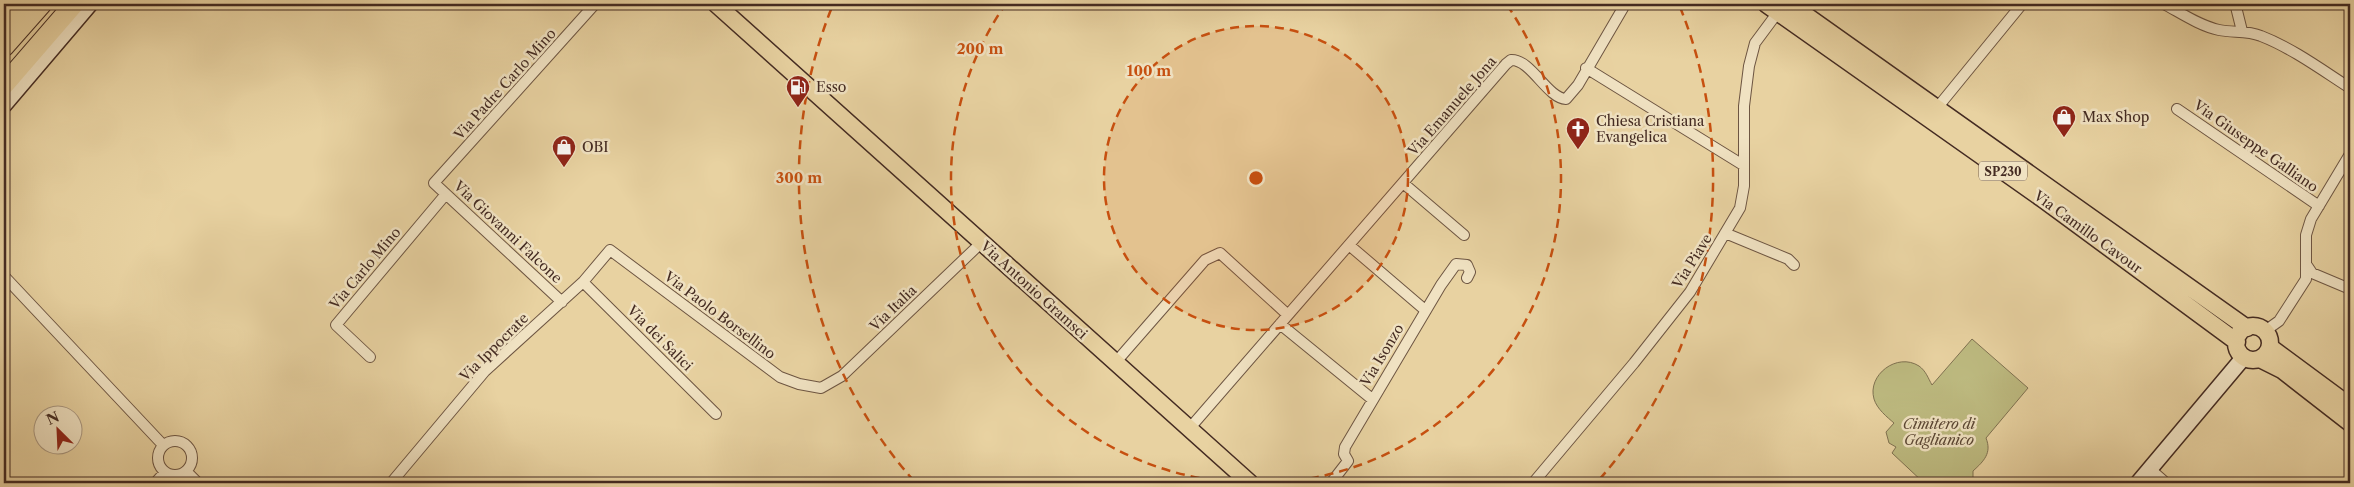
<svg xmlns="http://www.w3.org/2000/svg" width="2354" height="487" font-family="'Libre Caslon Text',serif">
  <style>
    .green { fill: #bdba80; stroke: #807251 }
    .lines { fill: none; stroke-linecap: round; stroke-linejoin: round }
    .street-casing { stroke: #6d5542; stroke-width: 12 }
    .secondary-casing { stroke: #442b22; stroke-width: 18 }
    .primary-casing { stroke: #442b22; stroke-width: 19 }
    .highway-casing { stroke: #442b22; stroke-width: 21 }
    .street { stroke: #f0e2c2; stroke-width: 10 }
    .secondary { stroke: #f0e2c2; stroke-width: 15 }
    .primary { stroke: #e8d2a1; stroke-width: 16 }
    .highway { stroke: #e8d2a1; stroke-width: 19 }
    .ring { fill: none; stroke: #c75010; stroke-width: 2.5; stroke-dasharray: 9 6 }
    .labels { text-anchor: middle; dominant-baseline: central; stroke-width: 5; stroke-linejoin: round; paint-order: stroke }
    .shield { fill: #f0e2c2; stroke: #786252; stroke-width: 1 }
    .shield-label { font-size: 12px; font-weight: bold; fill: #442b22 }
    .street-label { font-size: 14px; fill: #442b22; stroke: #f0e2c2 }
    .poi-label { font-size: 14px; fill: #442b22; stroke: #f0e2c2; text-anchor: start }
    .park-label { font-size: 14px; font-style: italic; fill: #5c4835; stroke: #f0e2c2 }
    .centre { fill: #c75010; stroke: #f0e2c2; stroke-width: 2.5 }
    .ring-label { font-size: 15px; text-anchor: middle; font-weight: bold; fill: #c75010; stroke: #f0e2c2; stroke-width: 5; stroke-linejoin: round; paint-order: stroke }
  </style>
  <rect width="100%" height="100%" fill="#e8d2a1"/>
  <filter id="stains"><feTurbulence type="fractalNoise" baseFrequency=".004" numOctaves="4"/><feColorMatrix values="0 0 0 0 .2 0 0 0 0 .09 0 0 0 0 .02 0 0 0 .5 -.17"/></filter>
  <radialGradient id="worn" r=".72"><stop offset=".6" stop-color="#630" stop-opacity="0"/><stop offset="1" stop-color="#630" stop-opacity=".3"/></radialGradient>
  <path class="green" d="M1972 339 2028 388 1986 438C1992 453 1984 461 1973 471V479L1977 483H1924L1892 453 1896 447 1889 443 1886 432 1894 423C1887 417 1877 409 1874 399 1867 375 1897 352 1919 366 1926 371 1928 378 1932 385Z"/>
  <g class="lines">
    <g class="street-casing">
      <path id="street" d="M2164 4C2181 13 2200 26 2219 30 2233 33 2247 30 2261 36 2292 48 2322 70 2350 88
        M2238 4 2236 7 2242 31
        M1586 68 1743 165
        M1937 108 2022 4
        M2177 109 2319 206
        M1403 183 1464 235
        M1725 233 1788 259 1794 265
        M1349 245 1425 310
        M2306 264 2312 273 2350 289
        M4 276 163 445
        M583 282 716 414
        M562 302 434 183 595 4
        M1280 324 1372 399
        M2265 331 2279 321 2306 279V235L2311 219 2350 154
        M370 357 336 325 446 194
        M1115 363 1205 260 1220 253 1288 315
        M1189 429 1506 64 1511 60C1531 59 1547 98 1566 99L1578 85 1623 8
        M158 458a17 17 0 1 1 34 0a17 17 0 1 1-34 0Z
        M2150 469 2166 483
        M186 471 198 483
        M155 483 165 472
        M391 483 485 371 583 282 610 250 780 377 799 384 821 388 842 376 981 243
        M1331 483 1348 461 1344 454 1345 447 1441 285 1456 264 1467 265 1470 272 1467 278
        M1533 483 1634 363 1690 292 1740 208 1744 186V106L1749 66 1755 43 1778 12"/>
    </g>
    <g class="secondary-casing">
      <path id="secondary" d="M4 105 90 4
        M2138 483 2244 357"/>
    </g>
    <g class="primary-casing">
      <path id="primary" d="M716 4 1250 483
        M1766 4 2044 200 2237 342
        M1790 4 2247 328
        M2236 343a17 17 0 1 1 34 0a17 17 0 1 1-34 0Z
        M2270 347 2350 406
        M2260 359 2282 370 2350 423"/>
    </g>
    <g class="highway-casing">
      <path id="highway" d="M4 22 20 4
        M4 47 42 4
        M4 85 74 4"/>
    </g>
    <use href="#street" class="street"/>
    <use href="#secondary" class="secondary"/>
    <use href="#primary" class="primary"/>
    <use href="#highway" class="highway"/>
  </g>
  <circle cx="1256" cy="178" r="152" fill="#c75010" fill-opacity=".12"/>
  <g class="ring">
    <circle cx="1256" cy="178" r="152"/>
    <path d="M1507 5A305 305 0 1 1 1005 5"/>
    <path d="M914 481A457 457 0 0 1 832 7M1680 7A457 457 0 0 1 1598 481"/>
  </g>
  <defs>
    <g id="fuel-pin" transform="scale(1.25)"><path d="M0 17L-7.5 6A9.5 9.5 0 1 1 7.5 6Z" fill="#8f2418" stroke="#f0e2c2"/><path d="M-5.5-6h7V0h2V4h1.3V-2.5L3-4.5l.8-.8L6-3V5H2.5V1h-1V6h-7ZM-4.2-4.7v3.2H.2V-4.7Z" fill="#fff"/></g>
    <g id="shop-pin" transform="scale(1.25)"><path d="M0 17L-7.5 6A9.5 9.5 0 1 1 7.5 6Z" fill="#8f2418" stroke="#f0e2c2"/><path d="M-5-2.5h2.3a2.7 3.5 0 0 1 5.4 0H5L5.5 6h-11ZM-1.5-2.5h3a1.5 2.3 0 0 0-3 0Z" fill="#fff"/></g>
    <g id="church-pin" transform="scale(1.25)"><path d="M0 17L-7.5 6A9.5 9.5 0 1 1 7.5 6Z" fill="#8f2418" stroke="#f0e2c2"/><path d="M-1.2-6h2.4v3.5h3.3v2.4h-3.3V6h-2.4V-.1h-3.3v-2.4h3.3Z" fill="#fff"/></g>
  </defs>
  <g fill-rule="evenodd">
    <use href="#fuel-pin" x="798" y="87"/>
    <use href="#shop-pin" x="2064" y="117"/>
    <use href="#church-pin" x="1578" y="129"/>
    <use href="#shop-pin" x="564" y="147"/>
  </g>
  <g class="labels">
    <rect class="shield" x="1979" y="161.5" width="48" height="19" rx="4"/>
    <g class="shield-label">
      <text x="2003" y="171">SP230</text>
    </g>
    <g class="street-label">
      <text transform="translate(505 84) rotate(-48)">Via Padre Carlo Mino</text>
      <text transform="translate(1452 106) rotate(-49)">Via Emanuele Jona</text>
      <text transform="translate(2256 146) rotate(35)">Via Giuseppe Galliano</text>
      <text transform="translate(508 232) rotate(43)">Via Giovanni Falcone</text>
      <text transform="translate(2088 232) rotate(36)">Via Camillo Cavour</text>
      <text transform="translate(1692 261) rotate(-58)">Via Piave</text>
      <text transform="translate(365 268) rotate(-50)">Via Carlo Mino</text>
      <text transform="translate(1034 290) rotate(42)">Via Antonio Gramsci</text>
      <text transform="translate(893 308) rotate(-44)">Via Italia</text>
      <text transform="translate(720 315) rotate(37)">Via Paolo Borsellino</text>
      <text transform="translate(660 338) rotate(45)">Via dei Salici</text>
      <text transform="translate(494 347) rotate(-45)">Via Ippocrate</text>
      <text transform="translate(1382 355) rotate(-59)">Via Isonzo</text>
    </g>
    <g class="poi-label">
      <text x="816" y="87">Esso</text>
      <text x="2082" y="117">Max Shop</text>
      <text x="1596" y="121">Chiesa Cristiana<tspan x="1596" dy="16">Evangelica</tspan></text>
      <text x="582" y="147">OBI</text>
    </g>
    <g class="park-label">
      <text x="1939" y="424">Cimitero di<tspan x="1939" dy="16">Gaglianico</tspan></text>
    </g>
  </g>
  <circle cx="1256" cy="178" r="8" class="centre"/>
  <g class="ring-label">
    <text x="980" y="54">200 m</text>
    <text x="1149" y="76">100 m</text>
    <text x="799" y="183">300 m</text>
  </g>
  <rect width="2354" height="487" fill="none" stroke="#e8d2a1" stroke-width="20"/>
  <rect x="5" y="5" width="2344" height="477" fill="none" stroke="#442b22" stroke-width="2.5"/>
  <rect x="10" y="10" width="2334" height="467" fill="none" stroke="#442b22"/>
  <g transform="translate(58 430) rotate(336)"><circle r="24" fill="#f0e2c2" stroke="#ab9982"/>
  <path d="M0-4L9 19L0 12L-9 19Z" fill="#8f2418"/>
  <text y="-8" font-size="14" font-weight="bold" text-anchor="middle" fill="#442b22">N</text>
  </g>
  <rect width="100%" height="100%" filter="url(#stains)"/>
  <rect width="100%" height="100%" fill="url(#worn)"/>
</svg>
